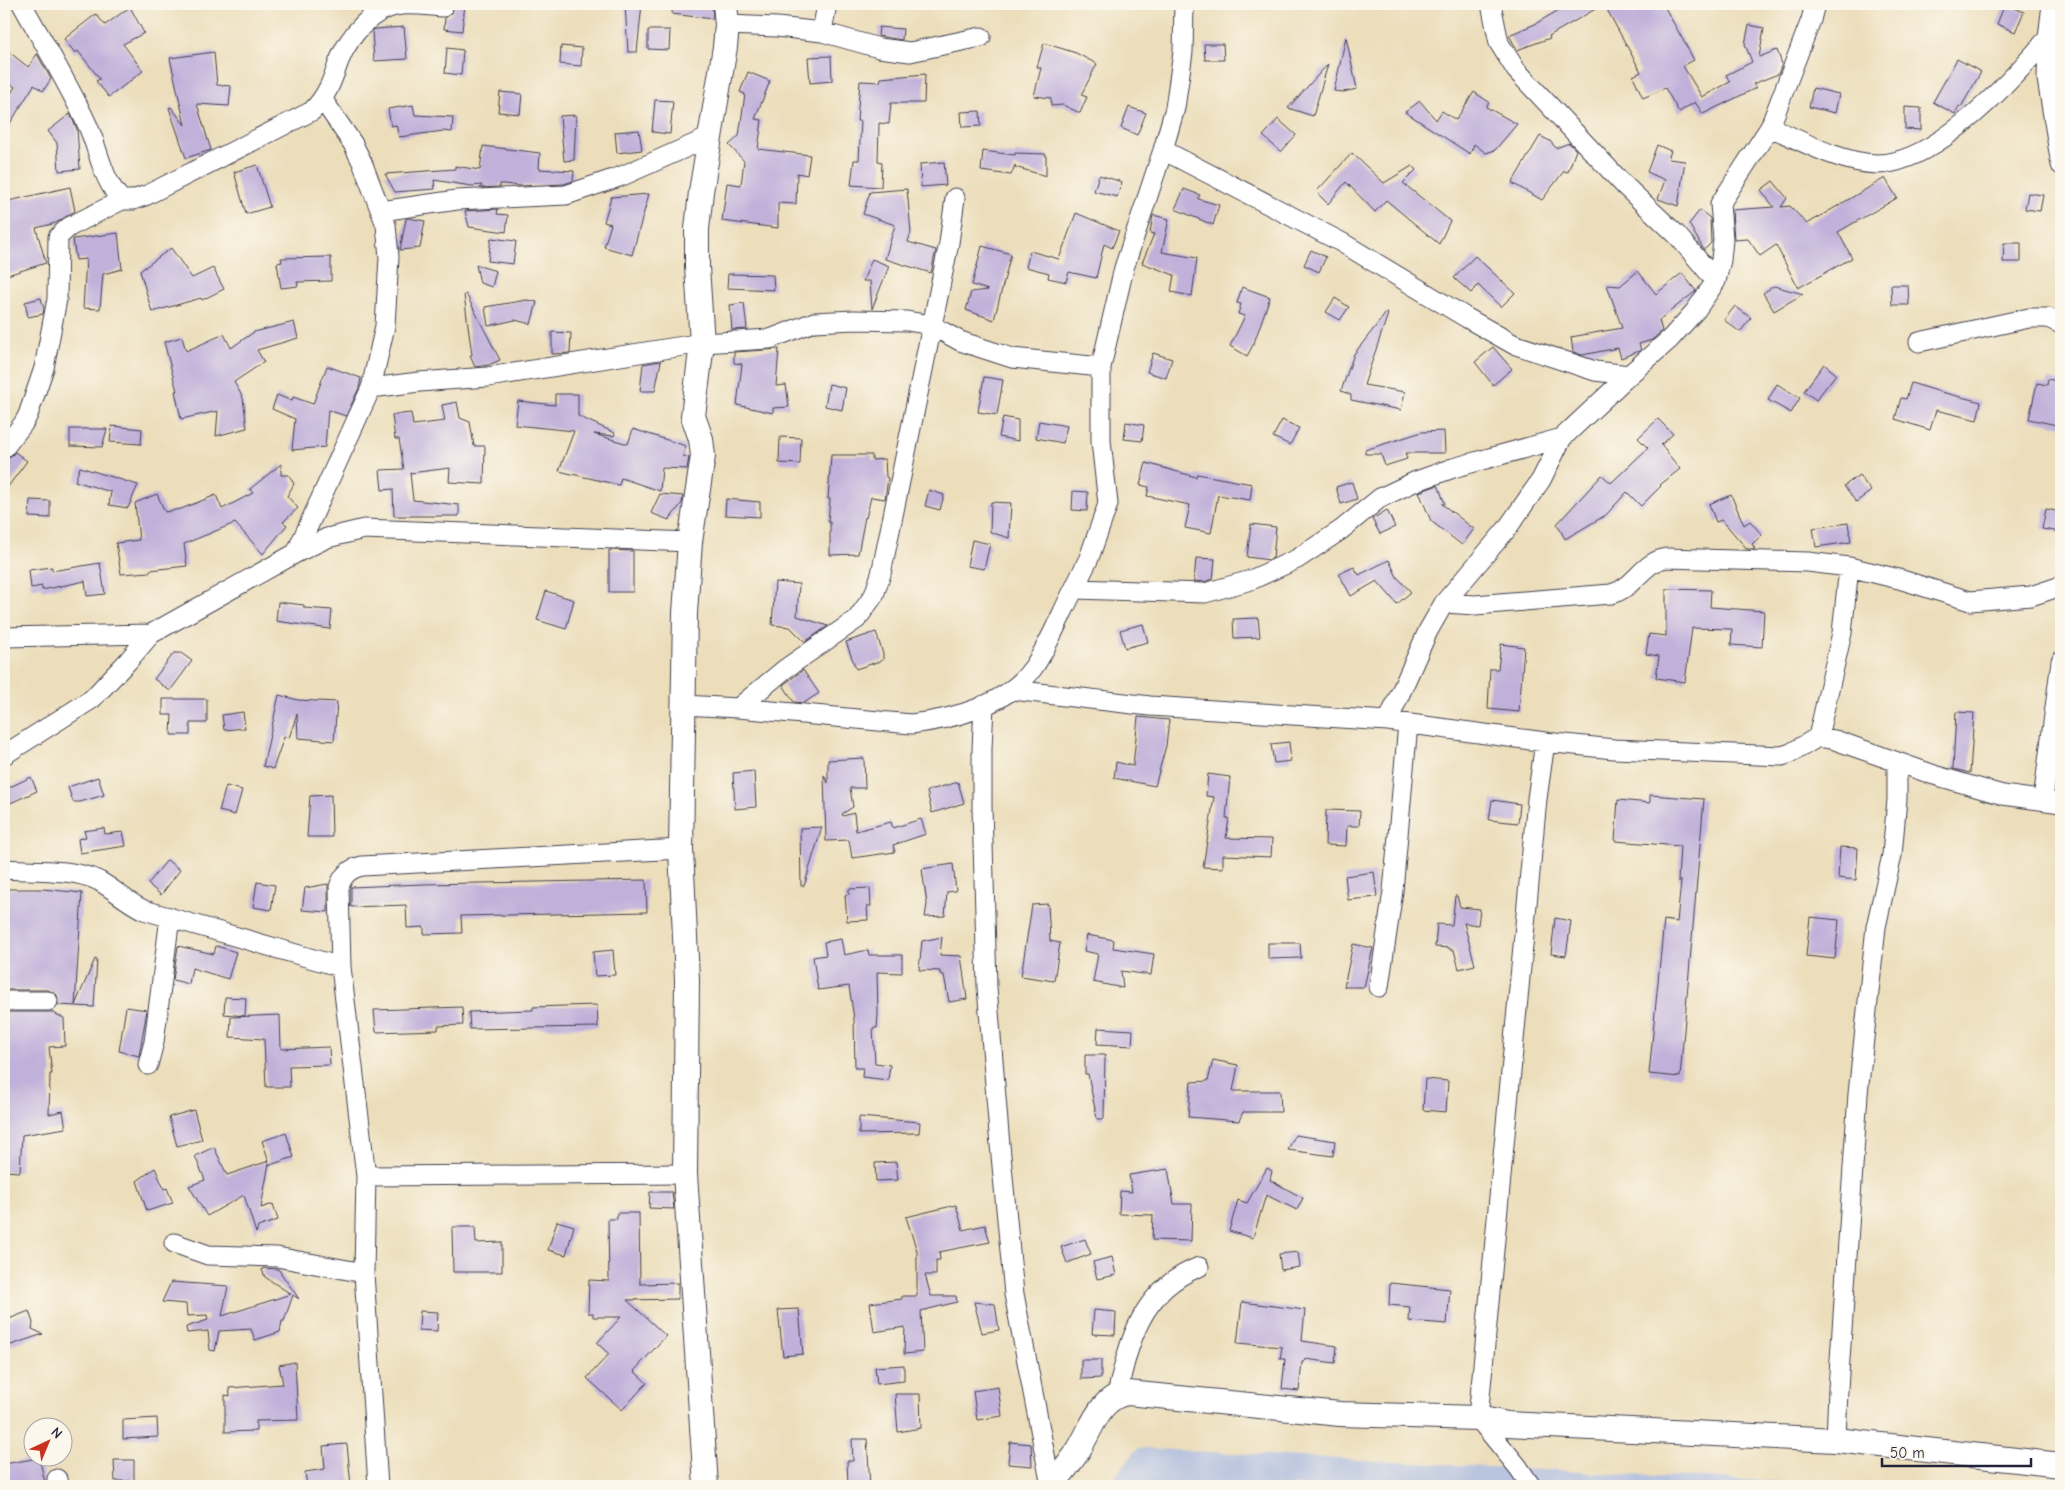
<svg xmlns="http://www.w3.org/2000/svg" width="2065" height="1490" font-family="'Comic Neue',sans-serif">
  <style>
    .industrial { fill: #b9c4de }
    .building { fill: #c1b1da }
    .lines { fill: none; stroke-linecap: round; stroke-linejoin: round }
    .minor-casing { stroke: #403e4e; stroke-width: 21 }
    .tertiary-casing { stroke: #403e4e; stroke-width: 26 }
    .minor { stroke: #fff; stroke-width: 19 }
    .tertiary { stroke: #fff; stroke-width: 24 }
  </style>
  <rect width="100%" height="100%" fill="#fbf7ec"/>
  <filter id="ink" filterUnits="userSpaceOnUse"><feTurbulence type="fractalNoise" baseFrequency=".02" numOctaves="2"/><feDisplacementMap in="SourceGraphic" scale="10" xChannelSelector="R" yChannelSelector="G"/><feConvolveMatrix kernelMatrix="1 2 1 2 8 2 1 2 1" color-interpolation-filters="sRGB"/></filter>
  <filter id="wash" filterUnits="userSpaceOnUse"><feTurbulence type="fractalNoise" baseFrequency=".0096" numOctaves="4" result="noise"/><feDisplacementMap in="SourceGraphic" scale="20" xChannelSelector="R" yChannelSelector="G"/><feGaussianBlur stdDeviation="1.12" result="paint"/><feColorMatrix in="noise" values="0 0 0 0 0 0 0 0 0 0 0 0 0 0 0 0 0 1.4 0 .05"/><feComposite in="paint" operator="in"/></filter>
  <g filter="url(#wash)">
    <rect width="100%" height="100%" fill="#ecdebb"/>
    <path class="industrial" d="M1138 1448 1616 1474 1878 1486H1107Z"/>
    <g id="blocks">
      <path class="building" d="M454 4H465L462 31 444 29 445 18 452 13Z
        M625 4H642L637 52H628Z
        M673 4H712L713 19 672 14Z
        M1569 4H1663L1694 60 1683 66 1702 97 1730 82 1726 75 1752 62 1745 44 1749 25 1764 28 1759 57 1777 50 1782 64 1778 74 1753 84 1756 88 1703 114 1695 102 1679 112 1665 88 1643 98 1633 76 1641 72 1604 4 1549 36 1550 38 1517 50 1509 35 1535 24Z
        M2005 4 2024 12 2015 32 1997 24Z
        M130 7 144 33 123 44 143 71 109 97 96 81 100 79 78 51 75 53 64 39 96 14 105 25Z
        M404 27 407 59 374 61 372 31 375 29Z
        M879 27 903 29 902 40 878 36Z
        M648 30H670L669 50 648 49Z
        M1346 37 1357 89 1343 92 1334 91Z
        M1044 43 1076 53 1097 64 1081 95 1087 97 1080 113 1063 105 1051 106V98L1034 96 1041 68 1037 67Z
        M1204 44H1223L1224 60H1205Z
        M561 46 582 48 581 66 560 64Z
        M4 48 28 67 37 54 51 79 43 91 34 85 4 133V104L15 87 4 79Z
        M447 48 463 50 461 75 445 73Z
        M214 52 217 85 231 86 229 106 197 104 211 150 186 158 169 108 171 107 185 125 170 58Z
        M831 56 832 81 810 83 808 57Z
        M1957 59 1981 72 1961 107 1959 106 1955 114 1933 102Z
        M1328 64 1313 116 1288 108Z
        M748 72 770 81 755 119 762 120 758 149 810 155 807 175 797 173 796 204 778 203V228L722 221 727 183 741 185 744 161 729 145 739 136 745 94 740 92Z
        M925 74 924 103H891L889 124 879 123 878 161 882 162 881 187 851 185 854 160H859L861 121H857L860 81 880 82 881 78Z
        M1813 88 1839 94 1835 113 1809 107Z
        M500 92 522 94 520 114 498 112Z
        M1474 92 1489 102 1486 107 1517 124 1495 150 1486 153 1474 144 1470 154 1405 112 1420 101 1436 120 1442 111 1456 120Z
        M655 100 673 101 670 134 652 132Z
        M413 105 415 115 453 117 452 132 443 131 399 137 396 125 391 126 388 109Z
        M1129 107 1146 113 1137 135 1121 128Z
        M1905 107 1921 108V130L1905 129Z
        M980 111 981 126 962 127 961 112Z
        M70 114 77 129 80 169 59 171 57 143 48 131Z
        M576 115 574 160 564 161 560 116Z
        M1278 119 1296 135 1281 152 1263 136Z
        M639 130 642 150 617 153 615 132Z
        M1540 136 1550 141 1556 148 1569 143 1576 150 1568 172 1564 171 1542 200 1512 183Z
        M1657 145 1671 151 1668 159 1685 161 1678 206 1658 199 1665 180 1647 172Z
        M483 146 540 153 539 169 574 171 573 181 564 184 520 186 504 184H500V187L480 188 482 185 471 186 434 180 435 189 395 192 385 174 455 169V166L480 170Z
        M983 151 1015 155V153L1046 154V176L1015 167V165L1011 175 981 171Z
        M1352 153 1384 183 1412 166 1416 170 1403 183 1450 221 1439 244 1386 200 1375 212 1346 182 1328 204 1316 192Z
        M944 162 946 185 921 187 920 164Z
        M257 165 270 207 246 214 234 172Z
        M1099 175 1122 182 1117 197 1094 191Z
        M1885 178 1897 198 1838 232 1852 258 1798 288 1776 245 1760 256 1748 239 1734 240 1732 210 1774 207 1761 190 1773 181 1787 198 1781 207 1790 206 1807 224Z
        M70 187 75 211 56 223 36 228 46 263 4 276V202Z
        M907 189 911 232 908 242 936 250 931 273 885 259 895 225 863 214 870 192Z
        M1184 189 1200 195 1198 199 1219 205 1213 225 1175 209Z
        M2028 193 2043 195 2040 211 2025 209Z
        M649 194 632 255 604 247 611 224 604 222 611 197Z
        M498 209 497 214 508 215 506 232 469 227 465 211Z
        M1700 210 1710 218 1711 243 1704 250 1689 224Z
        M1076 213 1119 231 1112 248 1104 244 1096 278 1069 272 1066 282 1048 278 1049 273 1026 267 1030 251 1059 259Z
        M1153 215 1169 219 1162 252 1197 258 1192 296 1171 292 1174 275 1142 263 1154 234 1150 233Z
        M408 218 425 221 420 248 400 250 406 219Z
        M118 233 122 269 103 274 100 309 83 308 86 259 76 260 73 239Z
        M491 238 516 241 513 264 488 261Z
        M2004 243H2021V262H2003Z
        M982 246 1011 254 994 320 966 310 971 292 988 290 972 285Z
        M171 248 192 278 213 268 224 289 202 300 201 298 152 312 140 271Z
        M1311 250 1326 257 1319 272 1304 265Z
        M1475 256 1515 293 1501 307 1478 285 1471 293 1454 278Z
        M331 257V281L297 282 298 286 281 288 277 263 282 262 281 258Z
        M872 259 889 266 872 309 870 281H863Z
        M476 265 496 271 492 287 480 283Z
        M1638 271 1656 294 1682 273 1696 291 1659 320 1662 331 1652 340 1639 344 1641 350 1639 351 1621 358 1618 348 1582 355 1573 352 1571 337 1622 328 1607 285 1620 286Z
        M728 274 773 275 774 290 727 288Z
        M1891 285H1908L1909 305H1892Z
        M1774 286 1803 294 1774 311 1763 293Z
        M1242 287 1270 297 1254 343 1247 356 1230 346 1245 316 1238 314 1241 304 1237 303Z
        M466 294 500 360 489 365 475 367 470 356 472 355 464 295Z
        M41 298 44 309 43 314 28 317 25 302Z
        M1335 298 1349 307 1340 320 1326 312Z
        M527 300 537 302 531 324 515 320 488 326 485 307Z
        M744 303 747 329 732 330 730 305Z
        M1735 306 1751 318 1740 332 1724 320Z
        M1386 313 1388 314 1364 385 1405 392 1401 410 1351 400V395L1341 391 1354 354Z
        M294 322 298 338 257 350 264 362 234 382 243 398 247 428 216 436 218 411 181 419 175 391H177L164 342 182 337 186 351 224 334 231 348 254 332Z
        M552 332 571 333 570 353 552 354Z
        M1493 347 1512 369 1493 385 1475 362Z
        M779 349 776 386 786 385 789 407 773 408V413L737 405 742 364 734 363V352Z
        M1153 353 1172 359 1166 378 1147 372Z
        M661 361 655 391H640L643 364Z
        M1824 364 1836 374 1816 400 1804 391Z
        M327 366 361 378 359 388 346 416 328 410 325 447 292 450 295 419 272 409 277 395 292 401 293 397 313 404Z
        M984 377 1003 380 997 415 978 412Z
        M2048 379 2061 382V426L2029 419 2037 383 2047 385Z
        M1911 383 1941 392 1981 402 1977 420 1936 410 1930 430 1895 419 1901 398 1906 399Z
        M829 384 846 388 842 410 825 406Z
        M1777 384 1800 398 1791 413 1768 400Z
        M555 394H578V416L615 433 614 436 594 434 628 444 633 429 686 446 683 456 689 457 687 469 662 468 660 491 621 478 619 485 559 471 574 431 515 425 518 401 555 405Z
        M457 402 460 418 470 422 474 446H485L484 484 449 482 450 468 410 473 413 500 459 505V516H394L393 489 382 490 380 470 404 469 399 439H395L392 415 411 413 413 425 445 421 442 405Z
        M1003 417 1018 420V441L999 437Z
        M1658 419 1673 434 1661 445 1680 469 1660 485 1661 486 1641 506 1627 492 1606 515 1565 539 1557 524 1602 475 1611 483 1648 448 1638 438Z
        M1282 420 1299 428 1290 445 1273 437Z
        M1039 421 1067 426 1063 443 1036 438Z
        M1126 422 1144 425 1142 441 1124 439Z
        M112 426 142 429 141 444 110 442Z
        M70 429H107L102 447 70 446Z
        M1444 431 1445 453H1405L1407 459 1385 466 1381 454H1365V450L1422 432Z
        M780 437 801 438 800 464 779 463Z
        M15 452 27 461 4 492V459L9 458Z
        M831 455H872V460L885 459 886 477 888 478 885 499 871 497 866 518 865 517 858 554 830 555V522H828L830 499H828Z
        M1146 463 1196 477 1197 474 1252 484 1250 500 1218 495 1211 533 1185 528 1190 505 1147 496 1149 487 1140 485Z
        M281 464V475H289L294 484 287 496 298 508 283 522 287 525 263 554 235 523 184 544 187 566 150 570V572L121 574 116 543 139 540 135 503 157 494 165 512 181 509 216 495 222 509 253 493 250 489Z
        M80 467 138 485 128 508 109 505 111 492 75 481Z
        M1859 475 1871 491 1856 502 1844 486Z
        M1352 482 1357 499 1341 504 1336 487Z
        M1438 485 1445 504H1442L1474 529 1462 545 1431 521 1419 492Z
        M929 490 944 495 940 510 925 506Z
        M1073 491 1088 492 1087 511 1072 510Z
        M660 494 683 496 682 503 669 520 651 513Z
        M1731 495 1744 525 1750 521 1762 535 1752 544 1755 549H1747L1722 520 1716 522 1709 504Z
        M726 499 760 502V517L725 515Z
        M30 500 50 501V518L29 517Z
        M991 502 1011 503 1009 538 990 532Z
        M2046 509 2061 512V532L2042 529Z
        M1387 510 1395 527 1380 534 1372 519Z
        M1848 523 1851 542 1816 547 1813 528Z
        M1251 524 1276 527 1273 558 1269 560 1247 557Z
        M972 540 990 544 984 569 967 566Z
        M609 550 633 551V592H609Z
        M1196 558 1215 559 1213 579 1204 582 1194 581Z
        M1389 560 1397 577 1411 592 1397 604 1377 581 1351 596 1339 574 1354 567 1359 575Z
        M100 563 105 594 87 596 85 581 42 590V586L31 588 29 570 52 567V571Z
        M775 582 799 584 797 616 828 626 805 642 790 627 772 625Z
        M1666 589 1711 590 1710 607 1764 611 1762 647 1731 645 1732 629 1692 628 1685 682 1656 678 1659 656 1646 654 1649 634 1666 636Z
        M546 591 574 600 566 629 537 620Z
        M278 602 304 605V608L332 610 330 629 276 621Z
        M1258 618 1260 637 1234 638 1233 619Z
        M1143 624 1148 642 1125 648 1120 630Z
        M876 632 883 654V660L856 669 846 642Z
        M1501 644 1524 647 1519 712 1488 709 1490 669H1498Z
        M174 653H181L192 661 170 691 154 679Z
        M803 670 819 693 804 703 794 702 783 685Z
        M279 695 298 700 337 702 334 741 298 738 297 714 289 738 284 737 273 769 263 766Z
        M163 699H207V723H190V735H171L172 715H163Z
        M243 712 245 728 224 730 222 715Z
        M1956 712 1974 713 1970 773 1953 769Z
        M1138 717 1169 720 1166 746 1155 786 1114 778 1116 762 1133 766Z
        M1289 742 1291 761 1274 763 1271 744Z
        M864 758 865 788H850L853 807 842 814 843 816 854 813 856 831 891 822 893 828 921 819 926 834 893 845 895 852 852 858 849 840 826 841 824 775 828 783V760Z
        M754 771 756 807 735 809 733 773Z
        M1208 774 1230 777 1226 818H1229L1226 838 1272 839 1271 857 1223 855V868L1203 867 1214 797 1206 796Z
        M31 777 37 791 4 806V790Z
        M98 777 104 795 80 802H73L68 787Z
        M958 782 964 803 932 813 927 791Z
        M226 786 242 790 235 815 219 811Z
        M331 795 332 837H307L310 796Z
        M1650 795 1704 799 1680 1077 1649 1074 1664 920 1677 922 1681 881H1678L1680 846 1615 841 1618 800 1650 803Z
        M1492 800 1520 804 1518 823 1489 820Z
        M1326 810 1360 811 1359 826H1347L1346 846 1325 845Z
        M822 827 804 886H801L800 828Z
        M104 828 105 834 123 832 126 846 80 853 78 839 86 837 84 831Z
        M1840 847 1858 848 1856 880 1838 878Z
        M167 860 180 870 161 895 148 884Z
        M953 864 956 891 947 892 945 916 925 917 927 904 922 869Z
        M1374 872 1377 897 1348 900 1345 876Z
        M646 880 647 912 461 916 462 933 424 934V927L407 928 406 905 351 907V887L423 884Z
        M257 882 275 885 271 910 253 907Z
        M328 884V912L302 910 305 888Z
        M870 888 871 906H867L868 920 847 921 845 895 849 894V889Z
        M4 889H43L82 893 75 1005 95 959 97 960 94 1007 58 1005 57 995 48 990H4Z
        M1455 896H1457L1460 907 1480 909 1478 925 1464 923 1475 965 1459 969 1454 950H1450V948L1435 947 1437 924 1452 925Z
        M1048 904 1050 941 1060 943 1054 981 1021 976 1032 905Z
        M1810 917 1839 920 1835 959 1806 956Z
        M1555 918 1571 921 1566 956 1551 954Z
        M1087 935 1114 940 1113 948 1154 954 1151 975 1121 971 1123 988 1093 982 1098 954 1084 951Z
        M942 937 940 955 961 956 967 999 949 1002 944 975 940 974V971L919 970 922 941Z
        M841 939 844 955 868 950 869 955H902V973L877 972 878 1014 877 1028H873L875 1063 890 1065 888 1080 862 1077 863 1068H855L854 1019 849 986 818 990 813 957 826 955 824 942Z
        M1268 943H1300L1301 958 1268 959Z
        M1353 944 1373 948 1364 987H1344Z
        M178 946 214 954 216 946 236 952 228 979 192 968 189 984 173 980Z
        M613 950 615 975 595 976 593 952Z
        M225 997 246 998 245 1016 224 1014Z
        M597 1005 598 1027 470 1029 469 1012 533 1010V1007Z
        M126 1007 147 1010 139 1056 119 1051Z
        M462 1007 463 1025 438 1026V1030L376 1032 374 1010Z
        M4 1012H51L64 1018 65 1046 49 1047 52 1074H50L49 1114 63 1111 66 1128 22 1135 20 1172 4 1171 6 1133 4 1109Z
        M280 1015 281 1049 329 1047 330 1065 289 1066 290 1087H266L264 1039 230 1037 231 1017Z
        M1098 1028 1133 1030 1132 1046 1097 1044Z
        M1085 1055H1105L1104 1119H1097L1088 1074H1085Z
        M1213 1060 1238 1065 1233 1091H1280L1281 1112H1243L1239 1121 1188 1117 1191 1082 1208 1081Z
        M1425 1079 1448 1081 1446 1112 1423 1110Z
        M194 1110 202 1140 177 1146 169 1117Z
        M859 1117 920 1122 919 1133 859 1134Z
        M286 1133 294 1157 270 1165 269 1163 261 1208 273 1204 278 1220 258 1227 256 1233 244 1195 207 1216 189 1186 205 1180 195 1156 214 1147 227 1175 269 1161 262 1141Z
        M1295 1135 1335 1141 1333 1156 1288 1150Z
        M896 1162 898 1180 876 1181 875 1163Z
        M155 1168 164 1189 167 1188 173 1203 147 1211 137 1181Z
        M1267 1168 1272 1171 1270 1180 1303 1198 1297 1210 1266 1195 1253 1238 1229 1231 1238 1200 1247 1203Z
        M1168 1169 1174 1204H1192L1191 1241 1152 1240 1153 1215 1119 1214 1120 1191 1132 1192 1129 1175Z
        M650 1192H672L674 1209 649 1208Z
        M956 1205 963 1230 985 1225 990 1242 939 1252 940 1260H936V1275H925L931 1296H956L957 1302 921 1311 923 1352 904 1354 905 1327 874 1332 870 1303 902 1299V1296H917V1251L906 1217Z
        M617 1213H639L640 1284 678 1283V1299L627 1300 666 1336 634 1371 647 1383 622 1410 587 1378 609 1354 597 1343 621 1317H593V1313H588L589 1280 609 1281 608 1219H617Z
        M557 1221 574 1226 566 1255 548 1250Z
        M452 1227H475L476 1243 502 1242V1272H453Z
        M1085 1239 1091 1254 1067 1263 1061 1247Z
        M1298 1252 1300 1267 1281 1270 1279 1254Z
        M1112 1257 1116 1275 1097 1279 1093 1262Z
        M263 1268 278 1269 299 1299 293 1295 284 1321H282L280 1332 255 1340 251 1329 219 1331 215 1351 210 1350 208 1331 187 1333 186 1327 208 1320 207 1315 187 1316 186 1304 162 1302 171 1282 228 1286 222 1316 291 1294 265 1277 262 1270Z
        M1390 1283 1450 1289 1447 1324 1409 1321 1410 1307 1389 1305Z
        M974 1302 995 1304 999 1330 982 1333Z
        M1242 1302 1305 1310 1302 1341 1337 1346 1335 1363 1305 1359 1304 1362H1302L1299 1391 1282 1389 1285 1359H1280L1282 1347 1237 1343Z
        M799 1309 803 1354 783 1356 778 1310Z
        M1094 1310 1116 1312 1115 1335 1092 1334Z
        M29 1311 33 1323 32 1329 43 1334 8 1346 4 1335V1321Z
        M420 1311 438 1312 437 1331 419 1330Z
        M1081 1360H1101V1378L1081 1379Z
        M295 1362 298 1420 256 1421V1431L225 1432V1395L230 1396 229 1388 283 1384 279 1365Z
        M904 1365V1381L877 1384 875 1367Z
        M998 1387 1002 1416 977 1420 973 1391Z
        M895 1394H920L921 1428 898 1432Z
        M157 1418 158 1437 123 1439V1420Z
        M852 1439H867L870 1486H848L847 1461H853Z
        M1010 1442 1031 1444 1032 1466 1008 1464Z
        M347 1444 351 1486H307L305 1472 325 1469 323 1446Z
        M39 1458 46 1486H4V1464Z
        M114 1460H134V1481H115Z"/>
    </g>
  </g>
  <g filter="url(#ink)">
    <use href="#blocks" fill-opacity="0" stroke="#403e4e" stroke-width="1"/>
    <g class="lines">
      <g class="minor-casing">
        <path id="minor" d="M22 4C44 44 68 83 87 124 99 149 102 181 122 200H133L147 195 312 111C327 96 332 81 339 61 349 36 372 8 401 5 415 4 430 6 443 7
          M1184 4 1183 52 1175 108 1163 150 1124 268 1101 367V441L1108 504 1089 558 1074 589 1205 593 1251 580 1297 559 1341 530 1380 498 1414 482 1453 468 1562 438
          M1491 4 1499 43 1516 70 1624 185 1677 235 1716 281
          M2052 4 2048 38 2047 79 2061 165
          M727 25 777 27 822 32 879 48 910 52 981 37
          M822 32 827 4
          M1770 127C1802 141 1840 163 1877 164 1936 164 2012 80 2048 38
          M1163 150 1341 242 1467 318 1513 344 1595 371 1629 375
          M381 211 457 200 566 195 622 176 712 136
          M1919 342 2029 318H2048L2061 324
          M371 388 419 382 488 377 702 343 770 339 814 322 854 320 907 321 931 325 960 341 1012 358 1101 367
          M4 448 23 424 28 415 44 368 57 299 58 237 69 227 122 200
          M296 553 371 388 385 326 389 257 386 225 362 162 353 144 323 100
          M1444 603 1475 605 1611 594C1635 588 1642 562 1666 558L1808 562 1849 567 1899 579 1970 601 2031 596 2061 586
          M4 637 151 634 296 553 327 538 364 529 690 542
          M1013 690 1150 706 1388 721 1545 742 1614 749 1782 756 1791 753 1818 737 1835 740 1934 775 2003 795 2061 803
          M684 705 738 708 911 724C954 719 1007 705 1033 668 1049 645 1061 614 1074 589
          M984 705 982 749V807L987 987 999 1134 1014 1294 1051 1486
          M738 708 785 669 857 619 874 595 881 574 949 243 955 198
          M1388 721 1428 631 1444 603 1506 530 1541 480 1562 438 1629 375 1670 339 1696 310 1716 281 1721 260 1723 239 1720 204 1770 127 1811 20 1815 4
          M1818 737 1842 633 1849 567
          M4 755 92 699 128 661 151 634
          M2043 800 2061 661
          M4 869C31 871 74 868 99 881 115 890 127 902 144 910L341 967
          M1379 987 1393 891 1408 724
          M4 1001H48
          M148 1065 154 1042 170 917
          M366 1176 685 1174
          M174 1243 208 1255 277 1257 364 1273
          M1117 1395C1129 1341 1141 1290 1199 1267
          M1836 1440 1838 1389 1858 1094 1876 927 1892 855 1897 799V762
          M57 1479 58 1486
          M378 1486 364 1273 366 1176 341 967 339 887C343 875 349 869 362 866L681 849
          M1531 1486 1518 1467 1478 1418 1537 799 1545 742"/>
      </g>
      <g class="tertiary-casing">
        <path id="tertiary" d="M706 1486 685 1174 687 980 681 849 685 613 690 542 703 456 701 439 693 416 702 343 697 267V229L701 192 725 47 727 25 725 4
          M1051 1486C1061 1474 1071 1463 1079 1449 1092 1428 1100 1396 1128 1393L1340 1414 1478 1418 1507 1424 1836 1440 2061 1465"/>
      </g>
      <use href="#minor" class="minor"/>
      <use href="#tertiary" class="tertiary"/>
    </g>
  </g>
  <rect width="2065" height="1490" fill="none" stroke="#fbf7ec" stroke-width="20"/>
  <g transform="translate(48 1442) rotate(44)"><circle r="24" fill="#fbf7ec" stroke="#a4a2a5"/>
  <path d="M0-4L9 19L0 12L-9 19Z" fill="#c8321e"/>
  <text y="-8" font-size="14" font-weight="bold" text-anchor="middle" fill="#22223b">N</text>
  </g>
  <path d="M1882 1458v8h149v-8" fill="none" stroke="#22223b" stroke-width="2.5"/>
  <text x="1890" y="1458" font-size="15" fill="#22223b" stroke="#fbf7ec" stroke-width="4" paint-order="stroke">50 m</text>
</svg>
